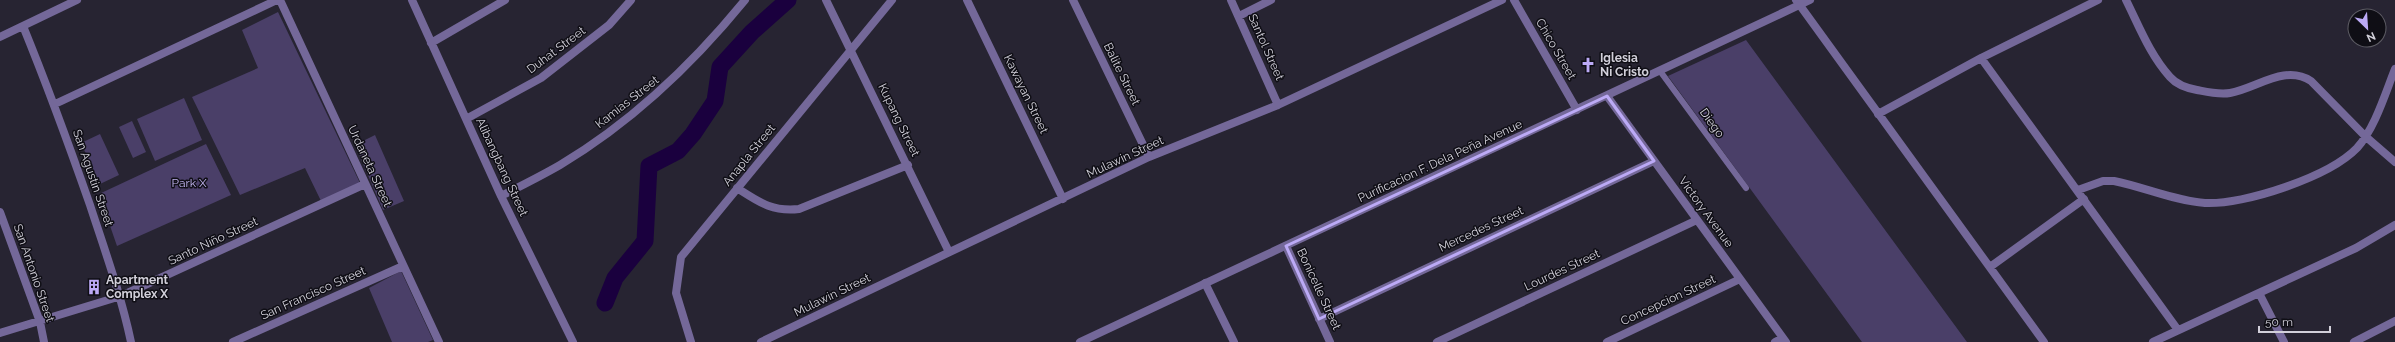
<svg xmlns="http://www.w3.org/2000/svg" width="2395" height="342" font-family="Raleway,sans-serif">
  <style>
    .green { fill: #4a3f68 }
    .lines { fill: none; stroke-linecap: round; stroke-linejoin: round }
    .river { stroke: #1a003e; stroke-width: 17 }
    .pedestrian { stroke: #746899; stroke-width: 6 }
    .minor { stroke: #746899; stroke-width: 8 }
    .tertiary { stroke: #746899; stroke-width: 8 }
    .marked { fill: none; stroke: #bcaaf6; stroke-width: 3; stroke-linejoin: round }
    .labels { text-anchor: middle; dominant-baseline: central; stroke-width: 3; stroke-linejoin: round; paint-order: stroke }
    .street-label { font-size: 12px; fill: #d2d0da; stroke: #0f0e15 }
    .poi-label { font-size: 12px; font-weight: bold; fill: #d2d0da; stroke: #0f0e15; text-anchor: start }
    .park-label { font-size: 12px; fill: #c2b5f0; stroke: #0f0e15 }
  </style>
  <rect width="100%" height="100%" fill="#272432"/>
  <path class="green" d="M278 12 360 183 321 201 305 168 240 195 192 97 258 68 242 30Z
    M1746 40 1967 342H1862L1668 76Z
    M184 98 202 140 155 161 137 119Z
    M132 121 146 152 133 158 119 127Z
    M100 134 119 175 100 184 81 143Z
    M375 135 404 201 383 210 355 145Z
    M206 144 231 195 117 246 99 194Z
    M401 271 433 340 428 342H392L369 288Z"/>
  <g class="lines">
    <path class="river" d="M605 303 615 278 645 241 649 166 678 151 693 134 715 101 720 67 752 32 788 0"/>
    <path class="pedestrian" d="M1660 71 1746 188"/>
    <path class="minor" d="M280 0 439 342
      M412 0 501 196 573 342
      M826 0 949 252
      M967 0 1063 199
      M1073 0 1149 157
      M1231 0 1278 105
      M1796 0 2044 342
      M2126 0C2139 26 2150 55 2170 77 2177 85 2186 88 2197 90 2207 92 2219 95 2230 93 2257 88 2285 64 2311 81L2365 136 2395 162
      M1239 16 1271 0
      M23 26C47 85 69 145 90 205 105 251 121 295 131 342
      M0 37 77 0
      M431 43 505 0
      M1981 58 2178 330
      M1607 96 1786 342
      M55 104 277 0
      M1878 114 1981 58 2098 0
      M466 119 541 78 609 25 631 0
      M737 188C759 202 772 212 799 209L908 165
      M2078 190 2103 181H2114C2144 187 2175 201 2205 203 2244 205 2329 177 2357 148 2375 128 2385 94 2395 69
      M501 196C521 186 541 176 560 165 632 122 692 65 745 0
      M0 212 40 322 44 342
      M1286 246 1330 342
      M1990 267 2084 199
      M1205 283 1234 342
      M2259 293 2284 342
      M1319 319 1654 161
      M0 333 121 296 365 184
      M233 342 403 266
      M691 342 676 293 681 257 892 0
      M761 342 1149 157 1278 105 1502 0
      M1437 342 1697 220
      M1607 342 1740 279
      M1775 342 1783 338
      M2153 342 2356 248 2395 225
      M2354 342 2395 321"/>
    <path class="tertiary" d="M1514 0 1577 110
      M1080 342 1810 0"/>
  </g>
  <path class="marked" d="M1607 96 1654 161 1319 319 1286 246Z"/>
  <defs>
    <g id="church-bare" transform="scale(1.2)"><path d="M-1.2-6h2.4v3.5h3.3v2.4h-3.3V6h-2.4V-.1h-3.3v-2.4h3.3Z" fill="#bcaaf6" stroke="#0f0e15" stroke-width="2.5" paint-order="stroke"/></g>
    <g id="building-bare" transform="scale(1.2)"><path d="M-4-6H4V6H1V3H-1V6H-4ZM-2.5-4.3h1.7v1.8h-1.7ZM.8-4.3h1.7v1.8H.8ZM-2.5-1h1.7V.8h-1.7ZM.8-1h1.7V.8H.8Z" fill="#bcaaf6" stroke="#0f0e15" stroke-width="2.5" paint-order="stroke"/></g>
  </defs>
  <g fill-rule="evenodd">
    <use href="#church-bare" x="1588" y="65"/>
    <use href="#building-bare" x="94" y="287"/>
  </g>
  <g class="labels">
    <g class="street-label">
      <text transform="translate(1266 47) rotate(66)">Santol Street</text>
      <text transform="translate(1556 49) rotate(60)">Chico Street</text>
      <text transform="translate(556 50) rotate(-37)">Duhat Street</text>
      <text transform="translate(1122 74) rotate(64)">Balite Street</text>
      <text transform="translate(1026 94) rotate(64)">Kawayan Street</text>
      <text transform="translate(627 102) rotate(-38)">Kamias Street</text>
      <text transform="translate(899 120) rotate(64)">Kupang Street</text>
      <text transform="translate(1712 123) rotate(54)">Diego</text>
      <text transform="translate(749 155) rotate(-51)">Anapla Street</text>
      <text transform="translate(1125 157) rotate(-25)">Mulawin Street</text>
      <text transform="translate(1440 161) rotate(-25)">Purificacion F. Dela Peña Avenue</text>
      <text transform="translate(370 166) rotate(65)">Urdaneta Street</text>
      <text transform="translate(502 167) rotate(65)">Alibangbang Street</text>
      <text transform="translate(93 178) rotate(71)">San Agustin Street</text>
      <text transform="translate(1706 212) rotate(54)">Victory Avenue</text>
      <text transform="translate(1481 229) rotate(-25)">Mercedes Street</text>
      <text transform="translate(213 241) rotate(-25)">Santo Niño Street</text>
      <text transform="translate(1562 270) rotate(-25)">Lourdes Street</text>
      <text transform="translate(34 273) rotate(71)">San Antonio Street</text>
      <text transform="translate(1319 289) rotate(65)">Bonicelle Street</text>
      <text transform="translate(313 293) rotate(-24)">San Francisco Street</text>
      <text transform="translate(832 295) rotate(-26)">Mulawin Street</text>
      <text transform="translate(1668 300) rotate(-25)">Concepcion Street</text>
    </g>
    <g class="poi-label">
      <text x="1600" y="58">Iglesia<tspan x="1600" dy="14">Ni Cristo</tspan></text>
      <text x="106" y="280">Apartment<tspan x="106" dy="14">Complex X</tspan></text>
    </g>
    <g class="park-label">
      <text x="189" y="183">Park X</text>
    </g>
  </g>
  <g transform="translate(2367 28) rotate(155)"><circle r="19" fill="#0f0e15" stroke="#5d5c64"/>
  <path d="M0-3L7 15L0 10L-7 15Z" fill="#bcaaf6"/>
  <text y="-6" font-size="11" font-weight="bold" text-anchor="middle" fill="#d2d0da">N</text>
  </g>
  <path d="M2259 326v6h71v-6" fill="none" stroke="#d2d0da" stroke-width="2"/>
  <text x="2265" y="326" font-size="12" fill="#d2d0da" stroke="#0f0e15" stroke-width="3" paint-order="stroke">50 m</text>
</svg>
